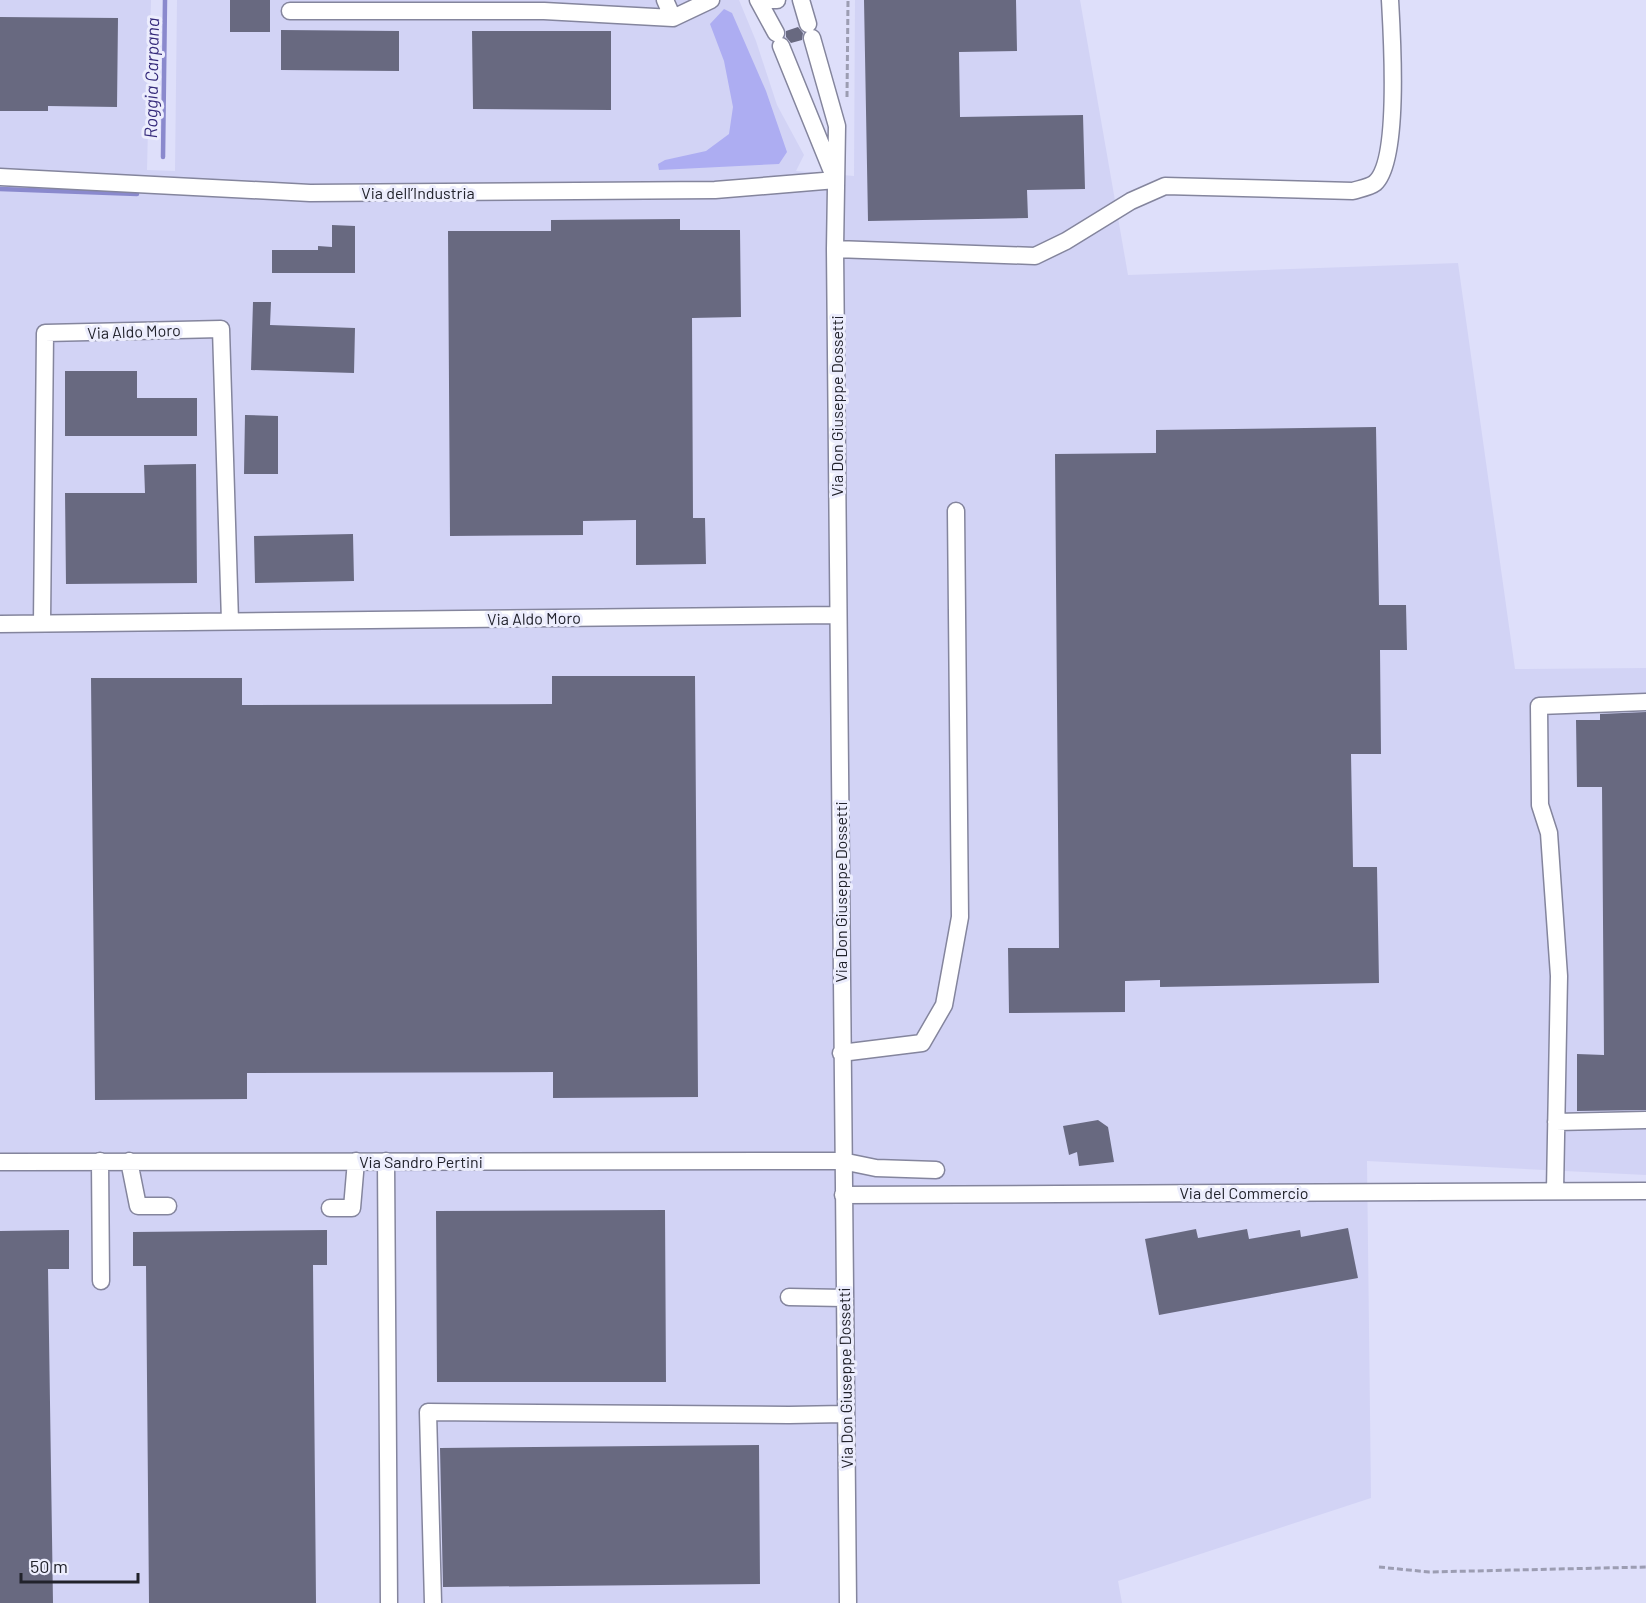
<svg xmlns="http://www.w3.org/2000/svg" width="1646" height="1603" font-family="Barlow,sans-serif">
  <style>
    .built { fill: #d2d3f5 }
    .green { fill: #adadf2 }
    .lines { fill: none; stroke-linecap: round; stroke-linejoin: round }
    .stream { stroke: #8a89cd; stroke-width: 4.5 }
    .building { fill: #686980 }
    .minor-casing { stroke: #84859d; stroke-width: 19 }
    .path { stroke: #9c9db2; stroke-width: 3; stroke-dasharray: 6 3; stroke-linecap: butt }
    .minor { stroke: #fff; stroke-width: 16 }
    .labels { text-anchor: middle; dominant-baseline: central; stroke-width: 6; stroke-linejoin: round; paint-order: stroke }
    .street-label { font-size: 16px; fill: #21222b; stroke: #ecedfd }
    .water-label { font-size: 18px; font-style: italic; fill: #352a7b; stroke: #ecedfd }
  </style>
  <rect width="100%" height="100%" fill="#dedffa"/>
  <path class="built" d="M0 0H151L147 170 175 171 177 0H739L756 41 777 105 804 155 796 171 854 176 855 0H1080L1128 275 1458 263 1515 669 1646 668V1175L1367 1161 1371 1498 1118 1581 1122 1603H0Z"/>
  <path class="green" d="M724 9 732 13 766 91 787 152 779 164 659 170 658 164 665 160 706 151 729 134 733 107 724 61 710 24Z"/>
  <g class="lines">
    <path class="stream" d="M163 157 165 0
      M0 189 137 194"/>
  </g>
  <path class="building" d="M230 0H270V32H230Z
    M864 0H1016L1017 51 959 52 960 117 1083 115 1085 189 1027 190 1028 218 868 221Z
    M0 17 118 18 117 107 48 106V111H0Z
    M798 27 803 33 802 40 791 43 786 37V31Z
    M281 30 399 31V71L281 70Z
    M472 31H611V110L473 109Z
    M680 219V230H740L741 317 692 318 693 518H705L706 564 636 565V520L583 521V535L450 536 448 231H551V220Z
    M332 225 355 226V273H272V250H318V246L332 247Z
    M253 302H271L270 325 355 328 354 373 251 370Z
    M65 371H137V398H197V436H65Z
    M245 415 278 416V474H244Z
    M1376 427 1379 605H1406L1407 650H1380L1381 754H1351L1353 867H1377L1379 983 1160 987V980L1125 981V1012L1009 1013 1008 948H1059L1055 454 1156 453V430Z
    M196 464 197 583 66 584 65 493H145L144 465Z
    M353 534 354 581 255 583 254 536Z
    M552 676H695L698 1097 553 1098V1072L247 1073V1099L95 1100 91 678H242V705L552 704Z
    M1646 712V1110L1577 1111V1054L1604 1055 1602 787H1577L1576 720H1600V714Z
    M1098 1120 1108 1127 1114 1162 1079 1166 1077 1152 1069 1155 1063 1126Z
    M665 1210 666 1382H437L436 1211Z
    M1348 1228 1358 1278 1159 1315 1145 1239 1196 1229 1198 1238 1247 1229 1249 1239 1300 1230 1301 1237Z
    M69 1230V1269H48L53 1603H0V1231Z
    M327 1230V1265H313L316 1603H149L146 1266H133V1232Z
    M759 1445 760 1584 443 1587 440 1448Z"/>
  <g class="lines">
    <g class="minor-casing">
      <path id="minor" d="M665 0 673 18
        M758 0 776 33
        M761 0H777
        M801 0 808 24
        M290 11H544L673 18 711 0
        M812 38 837 126 835 249 848 1603
        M781 46 833 174
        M0 177 310 193 715 190 836 180
        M835 249 1035 256 1066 241 1131 201 1165 186 1353 191C1359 189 1370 187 1375 183 1400 161 1392 35 1390 0
        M42 623 45 333 221 329 230 621
        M0 624 838 615
        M841 1053 922 1043 944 1005 960 917 956 511
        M1556 1122 1646 1120
        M100 1161 101 1281
        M129 1161 138 1206H168
        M386 1161 389 1603
        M0 1162 842 1161 876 1168 936 1170
        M1555 1191 1559 976 1549 833 1540 805 1539 706 1646 702
        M843 1195 1646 1191
        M330 1208H352L356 1161
        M789 1297 844 1298
        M433 1603 428 1412 789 1415 845 1414"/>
    </g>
    <path class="path" d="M847 97 848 0
      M1379 1567 1429 1572 1646 1567"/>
    <use href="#minor" class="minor"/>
  </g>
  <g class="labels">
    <g class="street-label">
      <text x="418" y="192">Via dell’Industria</text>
      <text transform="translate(134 331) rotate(-2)">Via Aldo Moro</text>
      <text transform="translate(836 406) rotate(-90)">Via Don Giuseppe Dossetti</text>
      <text transform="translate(534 618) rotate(-1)">Via Aldo Moro</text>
      <text transform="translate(840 892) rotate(-90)">Via Don Giuseppe Dossetti</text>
      <text x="421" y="1161">Via Sandro Pertini</text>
      <text x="1244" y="1192">Via del Commercio</text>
      <text transform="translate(845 1378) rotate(-91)">Via Don Giuseppe Dossetti</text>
    </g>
    <g class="water-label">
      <text transform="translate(151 78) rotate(-89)">Roggia Carpana</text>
    </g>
  </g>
  <path d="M21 1573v9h117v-9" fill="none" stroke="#21222b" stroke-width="3"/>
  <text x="30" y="1573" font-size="18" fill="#21222b" stroke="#ecedfd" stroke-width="4.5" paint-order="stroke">50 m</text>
</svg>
